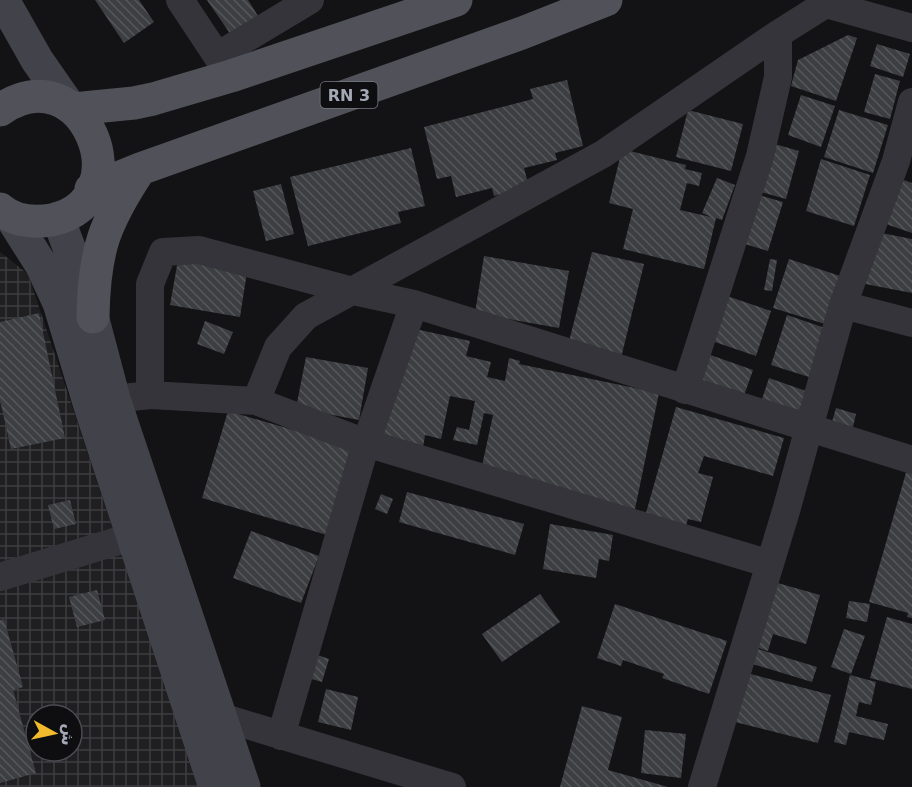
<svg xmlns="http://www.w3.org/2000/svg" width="912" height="787" font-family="'DejaVu Sans','Noto Naskh Arabic',sans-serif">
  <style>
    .industrial { fill: url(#industrial-grid); fill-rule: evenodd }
    .building { fill: url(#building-back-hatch) }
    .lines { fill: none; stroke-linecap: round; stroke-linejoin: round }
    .street { stroke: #34343a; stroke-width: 28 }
    .secondary { stroke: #42434a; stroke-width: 33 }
    .primary { stroke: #505159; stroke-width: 33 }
    .labels { text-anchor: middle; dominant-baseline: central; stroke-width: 4.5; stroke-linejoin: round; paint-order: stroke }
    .shield { fill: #0e0e10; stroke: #777a84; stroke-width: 1.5 }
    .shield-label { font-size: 16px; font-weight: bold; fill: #a4a9b5 }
  </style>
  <defs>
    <pattern id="industrial-grid" width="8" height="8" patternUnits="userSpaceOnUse" patternTransform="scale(1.5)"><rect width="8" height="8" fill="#1f1f22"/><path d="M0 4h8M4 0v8" fill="none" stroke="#3d3d40"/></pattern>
    <pattern id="building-back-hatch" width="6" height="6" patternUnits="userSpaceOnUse" patternTransform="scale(1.5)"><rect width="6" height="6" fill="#3d3e42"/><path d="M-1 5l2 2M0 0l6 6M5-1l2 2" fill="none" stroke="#56575b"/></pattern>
  </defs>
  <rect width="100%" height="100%" fill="#131315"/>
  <path class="industrial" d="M0 252 28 274 199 787H0ZM36 715H72V751H36Z"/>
  <path class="building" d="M95 0H139L154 22 124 43Z
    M207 0H248L258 16 231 35Z
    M848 35 857 38 836 101 791 86 798 60Z
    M877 44 910 54 903 77 870 66Z
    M875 74 900 81 890 119 864 112Z
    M567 80 583 146 555 153 557 160 524 168 529 187 494 196 492 188 456 197 451 176 437 179 424 127 533 99 530 89Z
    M801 95 835 106 821 147 788 135Z
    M688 110 743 124 731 171 676 157Z
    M839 110 888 125 873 173 824 157Z
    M768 142 799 151 786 199 754 190Z
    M411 148 425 206 398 212 401 223 308 246 290 177Z
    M622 149 686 165 685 169 702 173 699 186 687 183 680 210 711 217 702 213 717 178 735 185 722 220 716 218 704 269 623 249 633 209 609 203Z
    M821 159 870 175 854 226 806 211Z
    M892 176 912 183V233L877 221Z
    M281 184 294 234 266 241 253 191Z
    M752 193 783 202 768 251 738 242Z
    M871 231 912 239V293L860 283Z
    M592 252 644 264 621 358 568 345Z
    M484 256 569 271 559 328 475 313Z
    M770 259 777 260 772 291 764 290Z
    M789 259 840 276 825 324 773 308Z
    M178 260 247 272 240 317 170 305Z
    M721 294 771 311 756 356 706 339Z
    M39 313 65 438 11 449 0 400V322Z
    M787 315 825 328 809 377 771 365Z
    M205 321 233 332 224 354 197 344Z
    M397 325 470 341 466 356 491 362 487 377 505 381 509 358 520 361 519 364 659 393 635 509 480 475 493 415 484 413 477 445 453 440 457 427 469 430 475 401 450 396 441 439 425 435 423 448 372 437Z
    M702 352 753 370 741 404 691 386Z
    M306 357 368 368 359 420 296 408Z
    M769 378 806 391 796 421 759 408Z
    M676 407 784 438 773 476 704 456 698 473 713 477 701 522 688 519 684 532 644 520Z
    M836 408 856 414 852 431 912 449V618L907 617 908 613 869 602 909 462 827 439Z
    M228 411 352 447 327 535 202 498Z
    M407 492 524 524 515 555 399 522Z
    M381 494 393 499 387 514 375 509Z
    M70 500 76 524 54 529 48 505Z
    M550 524 613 535 609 561 599 559 596 578 543 569Z
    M251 531 319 556 301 603 233 578Z
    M767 580 820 595 806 644 773 634 768 651 747 644Z
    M97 590 105 620 77 627 69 597Z
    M540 594 560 622 502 662 482 634Z
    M849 601 870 604 867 622 846 618Z
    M615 604 727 641 709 694 662 678 664 674 623 660 621 666 597 658Z
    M887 617 912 624V689L870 678Z
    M4 619 23 687 13 690 36 773 0 783V620Z
    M844 629 865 636 851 674 831 667Z
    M748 646 817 667 812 682 743 661Z
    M309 652 329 659 322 682 301 676Z
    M739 671 831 695 818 743 727 720Z
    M850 675 876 682 871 705 859 702 856 716 888 724 884 740 849 732 846 745 834 742Z
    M326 689 358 697 351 730 318 722Z
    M582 706 622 717 608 770 668 787H560Z
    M645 730 686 734 681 778 641 773Z"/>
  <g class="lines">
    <path class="street" d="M180 0 227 71
      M826 4 912 28
      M217 56 310 0
      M843 305 912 323
      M685 390 760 156 778 77V34
      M150 395 256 401 366 443 770 564
      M114 399 150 395V284L163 252 199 250 353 291 414 304 912 460
      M256 401 278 347 306 316 603 154 778 34 832 0
      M0 577 134 536
      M221 717 452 787
      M281 736 366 443 414 304
      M702 787 786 511 843 305 896 161 912 102"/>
    <path class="secondary" d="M3 0 37 60 69 106
      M11 217 42 266 59 303 90 406 215 787
      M58 218 86 293 114 399 244 787"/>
    <path class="primary" d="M73 109 134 103 153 99 231 76 456 0
      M0 110C82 51 145 199 52 220 34 223 14 221 0 209
      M91 189 140 169 522 33 606 0
      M93 317C94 251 104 223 140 169"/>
  </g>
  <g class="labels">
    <rect class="shield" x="320.5" y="82" width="57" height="26" rx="4.5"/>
    <g class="shield-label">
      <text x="349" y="95">RN 3</text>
    </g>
  </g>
  <g transform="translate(54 733) rotate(98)"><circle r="28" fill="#0e0e10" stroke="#4a4c52" stroke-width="1.5"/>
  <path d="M0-4.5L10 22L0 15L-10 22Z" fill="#f2bb2e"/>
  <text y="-9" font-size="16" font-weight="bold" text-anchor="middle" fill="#a4a9b5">ش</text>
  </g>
</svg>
